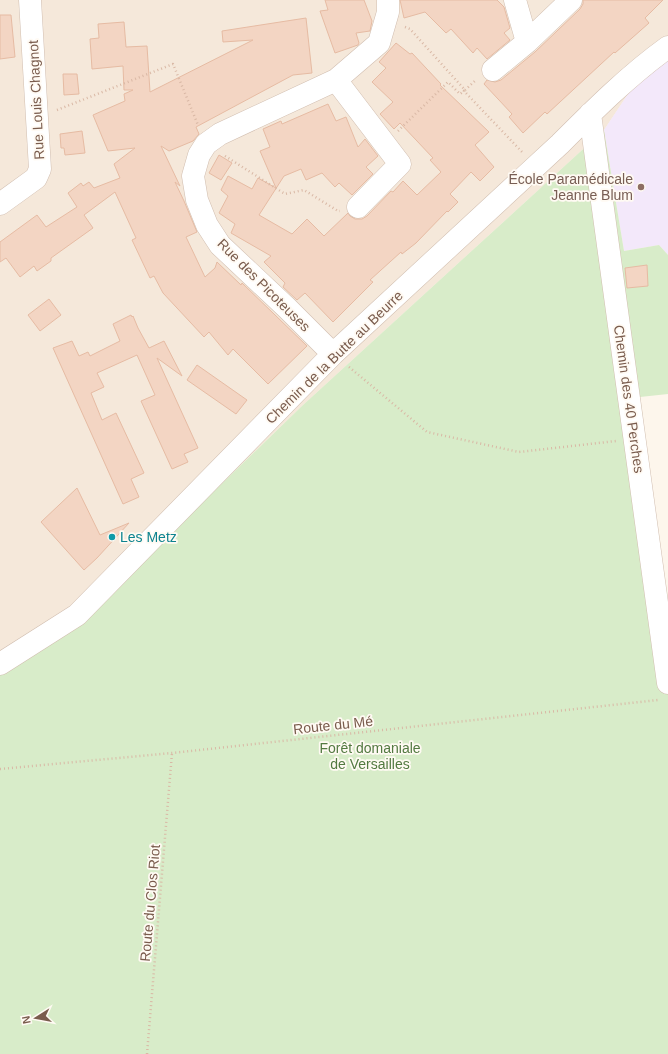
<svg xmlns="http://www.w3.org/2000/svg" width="668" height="1054" font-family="Arial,sans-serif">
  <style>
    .residential { fill: #f5e8da }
    .education { fill: #f3e8fa }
    .green { fill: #d8ecc9 }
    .building { fill: #f3d5c3; stroke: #e6bba3 }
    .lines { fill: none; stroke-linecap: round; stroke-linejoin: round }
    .street-casing { stroke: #d1beb0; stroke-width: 23 }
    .path { stroke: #d9b8a5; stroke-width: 2.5; stroke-dasharray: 1 3; stroke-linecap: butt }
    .street { stroke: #fff; stroke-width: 22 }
    .education-dot { fill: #8d6e63; stroke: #fffaf3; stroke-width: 1.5 }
    .culture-dot { fill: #0f9aa8; stroke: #fffaf3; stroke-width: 1.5 }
    .labels { text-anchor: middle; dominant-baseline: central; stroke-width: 3.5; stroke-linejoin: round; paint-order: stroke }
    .street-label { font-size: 14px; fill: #7a5c4d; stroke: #fffaf3 }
    .education-label { font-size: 14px; fill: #785e54; stroke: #fffaf3; text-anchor: end }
    .culture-label { font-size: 14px; fill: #0d838f; stroke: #fffaf3; text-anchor: start }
    .park-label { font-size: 14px; fill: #537a41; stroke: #fffaf3 }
  </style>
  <rect width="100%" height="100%" fill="#fdf6ec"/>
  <path class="residential" d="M0 0H668V60L634 85 604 130 303 405 80 621 0 671Z"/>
  <path class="education" d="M668 60V255L659 245 624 251 604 130 634 85Z"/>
  <path class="green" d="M604 130 624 251 659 245 668 255V394L640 397 668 610V1054H0V671L80 621 303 405Z"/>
  <path class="building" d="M325 0H364L372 21 370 31 356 33 359 43 358 45 335 53 320 11 328 10Z
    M400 0H497L504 7 510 28 504 33 510 40 487 59 477 48 473 53 451 29 446 33 425 12 404 18Z
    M583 0H663L645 18 649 23 615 53 614 52 547 114 545 112 523 133 509 117 512 114 484 84 487 80 495 82 501 80 535 52 580 9 583 4Z
    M0 15H11L15 57 0 59Z
    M306 18 312 73 293 75 196 127 199 134 193 141 169 151 161 146 180 186 175 182 184 201 197 232 186 237 205 277 215 268 217 262 241 285 242 283 307 346 268 384 233 349 228 355 209 332 204 337 163 293 154 276 150 278 132 240 136 238 115 192 84 215 93 228 51 258V261L37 271 34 266 20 277 6 258 0 262V242L37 215 46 227 77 207 68 193 81 183 83 186 89 182 94 188 120 178 114 164 135 148 108 151 93 115 125 101 124 94 133 90H124L123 66 92 69 90 39 99 38 98 24 124 22 126 47 147 46 150 92 253 40 223 42 222 31Z
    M396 43 410 54 412 53 441 84 440 85 489 132 475 145 494 167 480 181 471 172 450 194 458 202 448 212 447 211 416 243 402 254 401 252 370 280 373 282 333 322 305 293 297 300 283 287 285 283 264 262 271 256 231 233 235 224 219 213 228 196 221 190 228 176 252 189 258 178 276 188 260 151 270 147 263 129 281 121 282 124 328 104 336 121 346 117 358 147 365 139 378 156 366 167 373 174 352 195 339 183 335 187 322 173 306 180 301 169 284 176 259 215 292 234 307 219 324 236 348 213 350 216 355 219H362L367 216 391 191 393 192 403 181 417 195 441 172 430 160 433 158 400 123 394 129 380 114 393 102 372 82 386 68 379 62Z
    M63 74H77L79 94 64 95Z
    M82 131 85 153 65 155 64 148H61L60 134Z
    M219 155 232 163 221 180 209 173Z
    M647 265 648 286 627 288 625 268Z
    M49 299 61 315 40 331 28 315Z
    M131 315 132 317 133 316 138 328 149 348 164 341 182 376 157 358 198 448 184 454 188 462 172 469 141 401 155 395 137 355 97 373 104 387 91 393 102 420 116 413 144 473 131 479 139 497 123 504 53 348 72 341 79 356 88 352 90 356 120 341 113 324Z
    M197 365 247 400 236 414 187 380Z
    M77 488 100 535 129 523 97 558 84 570 41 522Z"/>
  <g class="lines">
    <g class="street-casing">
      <path id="street" d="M515 0 527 42 571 0
        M493 70 527 42
        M336 80 400 164 358 207
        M590 114 668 683
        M0 204 36 178 40 169 30 0
        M333 354 287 308 220 245 207 225 197 200 193 176 199 155 206 144 220 134 336 80 379 43 388 12V0
        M0 664 77 615 333 354 560 144C594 110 629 75 668 47"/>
    </g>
    <path class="path" d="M405 27 410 29 465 90 464 91 523 153
      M465 90 476 80
      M57 110 173 64 198 125
      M398 131 448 82 460 94 464 91
      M225 156 285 194 304 190 338 211H340
      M349 367 427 432 519 452 616 441
      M0 769 172 753 658 700
      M147 1054 172 753"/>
    <use href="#street" class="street"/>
  </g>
  <circle class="education-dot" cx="641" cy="187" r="4"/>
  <circle class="culture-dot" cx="112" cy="537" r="4"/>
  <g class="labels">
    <g class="street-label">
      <text transform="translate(36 100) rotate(-93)">Rue Louis Chagnot</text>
      <text transform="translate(264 285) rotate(45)">Rue des Picoteuses</text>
      <text transform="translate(334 357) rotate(-44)">Chemin de la Butte au Beurre</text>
      <text transform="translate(629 399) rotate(82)">Chemin des 40 Perches</text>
      <text transform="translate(333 725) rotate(-6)">Route du Mé</text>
      <text transform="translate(150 903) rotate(-85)">Route du Clos Riot</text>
    </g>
    <g class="education-label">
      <text x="633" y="179">École Paramédicale<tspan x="633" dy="16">Jeanne Blum</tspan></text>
    </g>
    <g class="culture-label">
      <text x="120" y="537">Les Metz</text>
    </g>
    <g class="park-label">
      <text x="370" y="748">Forêt domaniale<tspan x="370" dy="16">de Versailles</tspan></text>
    </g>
  </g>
  <g transform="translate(36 1018) rotate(259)" stroke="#fffaf3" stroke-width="3" paint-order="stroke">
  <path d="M0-3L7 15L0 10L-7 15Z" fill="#7a5c4d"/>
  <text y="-6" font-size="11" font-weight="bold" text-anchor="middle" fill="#7a5c4d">N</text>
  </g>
</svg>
